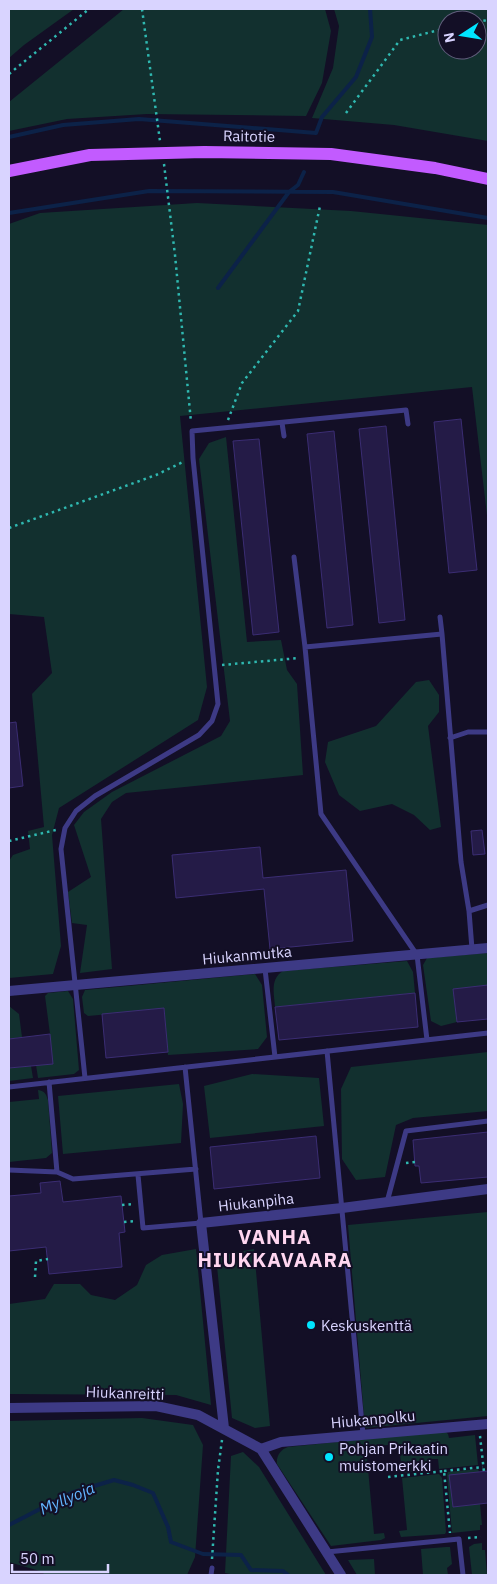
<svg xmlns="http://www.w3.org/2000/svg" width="497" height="1584" font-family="'IBM Plex Sans',sans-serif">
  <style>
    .green { fill: #12302f; fill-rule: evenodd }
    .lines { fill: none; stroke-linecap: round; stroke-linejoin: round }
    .stream { stroke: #0c2248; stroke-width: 4 }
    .building { fill: #241b47; stroke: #3b2d73 }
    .path { stroke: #2fb8b0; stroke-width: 2.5; stroke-dasharray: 2.5 4; stroke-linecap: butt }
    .lane { stroke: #3d3a85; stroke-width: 5 }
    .street { stroke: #3d3a85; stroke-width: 10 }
    .primary { stroke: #c25bff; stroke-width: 12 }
    .poi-dot { fill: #00e5ff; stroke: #130f26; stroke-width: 2 }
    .labels { text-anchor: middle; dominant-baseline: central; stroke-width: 4; stroke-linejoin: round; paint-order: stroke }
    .street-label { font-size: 15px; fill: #d9d4ff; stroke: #130f26 }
    .poi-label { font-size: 15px; fill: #d9d4ff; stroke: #130f26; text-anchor: start }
    .water-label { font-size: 16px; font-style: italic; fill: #62b6ff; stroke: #130f26 }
    .district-label { font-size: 20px; font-weight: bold; letter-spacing: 1px; fill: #ffd6f0; stroke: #130f26 }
  </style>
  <rect width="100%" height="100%" fill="#130f26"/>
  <path class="green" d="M9 9H74L24 45 9 58Z
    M124 9H325L331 31 322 83 306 116 147 114 67 119 9 131V102Z
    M334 9H488V141L394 125 312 118 333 68 339 26ZM447 20H477V50H447Z
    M197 203 351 211 488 225V524L472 387 180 416 207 687 198 720 59 808 52 835 61 946 53 974 9 978V861L13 855 30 849 28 831 44 827 32 694 52 673 44 617 9 614V224L40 213Z
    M226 437 247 642 281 640 287 670 297 684 303 775 126 793 112 802 101 819 112 969 80 973 87 925 72 923 68 892 91 877 74 825 84 812 112 792 221 736 230 721 199 459 209 443Z
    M429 680 439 695V712L428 726 441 827 430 830 414 815 392 804 360 811 339 795 325 762 328 742 376 726 416 682Z
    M488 953V985L454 989 457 1022 441 1026 431 1021 423 965 427 958Z
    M407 961 413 972 415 993 275 1007C274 993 270 979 283 971Z
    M255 974 262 985 267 1037 258 1049 168 1055 164 1009 88 1016 84 1013 82 997 85 990Z
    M68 991 73 999 79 1070 74 1074 38 1078 36 1065 50 1034 45 996 48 993Z
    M9 1006 19 1014 22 1037 9 1039Z
    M488 1052V1111L413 1118 396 1125 385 1177 356 1180 342 1159 341 1089 351 1067Z
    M31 1066 33 1078 9 1081V1068Z
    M252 1074 319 1078 324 1126 210 1138 204 1086Z
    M179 1084 183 1104 181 1143 63 1154 58 1096Z
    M38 1090C45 1091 46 1094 48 1100L52 1153 46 1158 9 1162V1102L39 1099Z
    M488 1212V1416L365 1428 348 1225Z
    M196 1249 211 1405 176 1395 9 1394V1304L45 1299 54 1284H80L91 1295 115 1300 137 1285 146 1265 162 1255Z
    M254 1249 270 1426 255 1428 232 1418 216 1256Z
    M142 1418 193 1425 203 1445 195 1557 187 1575H44L43 1572 9 1562V1421Z
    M445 1431 448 1434 449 1438 475 1435 478 1465 439 1469 438 1459H430L431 1470 402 1473 399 1444 366 1447 374 1534 384 1533 385 1538 381 1540 331 1546 277 1464C276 1456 281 1449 288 1447Z
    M243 1452 259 1467 326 1575H235L225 1573 231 1456Z
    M478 1469 479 1472 449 1476 453 1507 480 1504 482 1525H480V1530L452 1533 447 1475 448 1472Z
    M439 1474 442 1478 446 1532 445 1534 401 1537 399 1531 407 1530 402 1478Z
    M482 1543V1550H485L487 1575H472L469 1547 474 1544Z
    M446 1547H450L452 1564 447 1568 448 1575H423L421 1549Z
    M374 1559 375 1575H357L348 1560Z"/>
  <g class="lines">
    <path class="stream" d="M9 137 63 125 139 119 316 133 322 117 356 77 372 37 370 9
      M9 213 149 191 333 192 488 218
      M218 288 289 192 298 185 304 172
      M9 1525 71 1493 114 1480 133 1485 153 1493 168 1527 171 1542 203 1554 241 1555 251 1570 283 1571 288 1575"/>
  </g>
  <path class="building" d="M461 419 477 570 449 573 434 422Z
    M386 426 405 620 379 623 359 429Z
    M334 431 353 625 327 628 307 434Z
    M259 439 279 632 253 635 233 441Z
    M16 722 23 786 9 788V723Z
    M482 830 485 854 473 855 471 831Z
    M260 847 263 878 346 870 353 941 270 949 264 889 176 898 172 855Z
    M488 985V1019L457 1022 453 989Z
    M415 993 418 1027 279 1040 275 1007Z
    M164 1008 168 1052 106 1058 102 1014Z
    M50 1034 53 1064 9 1068V1039Z
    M488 1132V1177L421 1183 419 1166H415L413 1140Z
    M316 1136 320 1178 214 1189 210 1147Z
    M60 1181 63 1202 121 1196 125 1232 119 1233 122 1267 49 1274 46 1247 9 1251V1196L41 1193 40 1183Z
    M488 1471V1503L453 1507 449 1475Z"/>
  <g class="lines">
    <path class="path" d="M142 9 160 141
      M477 22 488 20
      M9 74 89 9
      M346 113 400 40 447 28
      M164 164 175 255 191 422
      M228 420 242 383 298 311 320 206
      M9 528 156 475 185 461
      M222 665 299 658
      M9 841 56 830
      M406 1163 415 1162
      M122 1205 133 1204
      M124 1222 135 1221
      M35 1277 36 1261 48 1259
      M480 1436 484 1472
      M444 1471 483 1467
      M388 1477 444 1471 450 1533
      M468 1538 481 1537
      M212 1559 218 1470 222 1440"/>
    <path class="lane" d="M282 423 284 436
      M294 557 305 647
      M440 617 442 634
      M450 738 468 732H488
      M469 911 488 905
      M265 969 275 1057
      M427 1040 417 955 321 814 305 647 442 634 461 862 469 911 472 949
      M327 1051 363 1434
      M85 1078 61 849 65 828 76 811 95 796 199 735 212 721 218 704 193 458 192 431 406 410 408 424
      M49 1082 57 1172
      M9 1087 488 1033
      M9 1170 57 1172 73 1179 196 1169
      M138 1175 143 1228 201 1223 185 1067
      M387 1202 406 1131 488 1121
      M327 1552 459 1539 463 1575
      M211 1575 212 1568"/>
    <path class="street" d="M9 991 488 948
      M9 1408 156 1406 198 1415 261 1449 341 1575
      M224 1428 201 1223 342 1208 488 1189
      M261 1449 281 1442 488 1424"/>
    <path class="primary" d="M9 171 90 155 204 152 331 154 435 168 488 179"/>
  </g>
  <g class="poi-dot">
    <circle cx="311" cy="1325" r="5"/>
    <circle cx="329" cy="1457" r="5"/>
  </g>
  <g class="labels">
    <g class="street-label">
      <text transform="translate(249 136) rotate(1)">Raitotie</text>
      <text transform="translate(247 955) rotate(-5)">Hiukanmutka</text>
      <text transform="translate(256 1202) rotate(-6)">Hiukanpiha</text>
      <text transform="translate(125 1393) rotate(2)">Hiukanreitti</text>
      <text transform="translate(373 1419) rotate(-5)">Hiukanpolku</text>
    </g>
    <g class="poi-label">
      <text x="321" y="1325">Keskuskenttä</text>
      <text x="339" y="1448">Pohjan Prikaatin<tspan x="339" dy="17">muistomerkki</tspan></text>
    </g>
    <g class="water-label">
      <text transform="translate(67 1498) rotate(-23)">Myllyoja</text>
    </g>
    <g class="district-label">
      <text x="275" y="1236">VANHA<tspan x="275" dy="23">HIUKKAVAARA</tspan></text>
    </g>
  </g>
  <rect width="497" height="1584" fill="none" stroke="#d9d4ff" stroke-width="20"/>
  <g transform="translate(462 35) rotate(258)"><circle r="24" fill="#130f26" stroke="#625e7d"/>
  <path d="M0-4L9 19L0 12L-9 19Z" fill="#00e5ff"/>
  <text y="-8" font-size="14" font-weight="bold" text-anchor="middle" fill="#d9d4ff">N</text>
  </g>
  <path d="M12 1564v8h96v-8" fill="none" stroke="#d9d4ff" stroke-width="2.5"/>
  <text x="20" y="1564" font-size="15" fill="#d9d4ff" stroke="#130f26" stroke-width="4" paint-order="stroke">50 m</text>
</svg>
